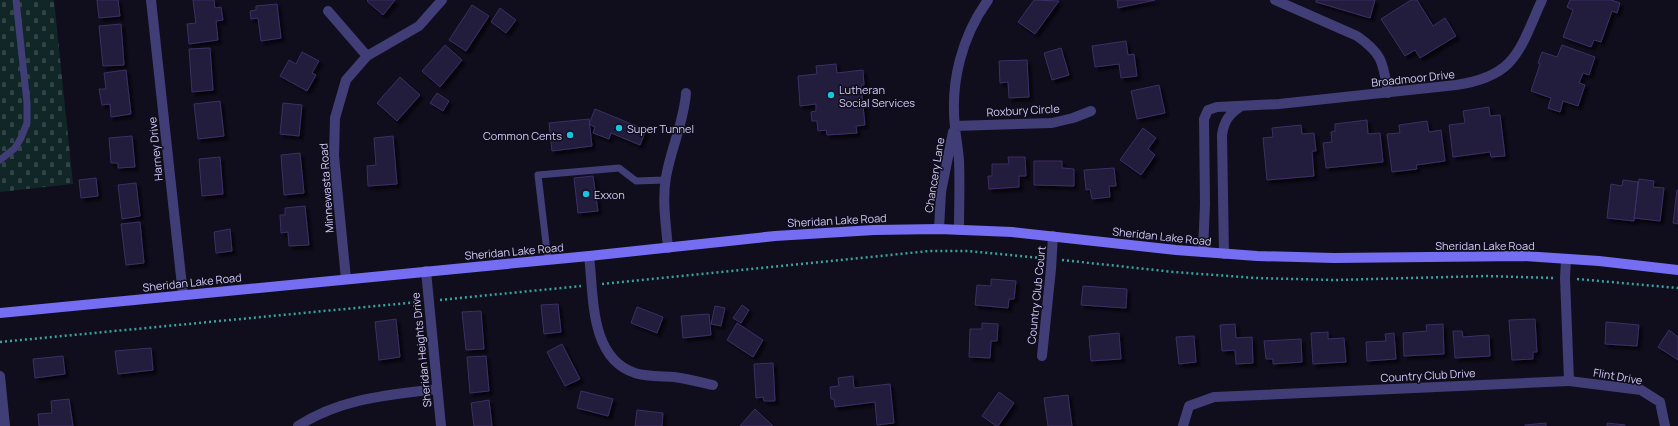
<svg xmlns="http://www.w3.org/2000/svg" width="1678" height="426" font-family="Manrope,sans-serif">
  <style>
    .cemetery { fill: url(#cemetery-stones) }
    .building { fill: #231b3c; stroke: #3c2f65; filter: url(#shadow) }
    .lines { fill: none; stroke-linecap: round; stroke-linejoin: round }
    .path { stroke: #38a4a1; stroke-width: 2.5; stroke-dasharray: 2 3; stroke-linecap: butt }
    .service { stroke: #413d77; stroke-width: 7 }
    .minor { stroke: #413d77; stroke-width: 10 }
    .tertiary { stroke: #413d77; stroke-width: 10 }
    .secondary { stroke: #756df2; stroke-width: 10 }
    .poi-dot { fill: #15c5df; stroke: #100d1c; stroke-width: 1.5 }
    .labels { text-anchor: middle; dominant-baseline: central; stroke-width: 3; stroke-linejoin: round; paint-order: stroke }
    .street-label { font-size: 11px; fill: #d4cdfa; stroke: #100d1c }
    .poi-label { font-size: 11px; fill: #d4cdfa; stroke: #100d1c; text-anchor: start }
  </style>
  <defs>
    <pattern id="cemetery-stones" width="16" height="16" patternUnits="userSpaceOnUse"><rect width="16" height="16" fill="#112626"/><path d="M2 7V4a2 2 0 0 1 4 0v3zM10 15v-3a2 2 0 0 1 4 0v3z" fill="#334446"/></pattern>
    <filter id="shadow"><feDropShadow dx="3.5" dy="3.5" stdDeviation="1" flood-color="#0009"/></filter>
  </defs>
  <rect width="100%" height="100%" fill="#100d1c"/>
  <path class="cemetery" d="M0 0H54L73 184 0 192Z"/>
  <path class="building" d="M97 0H118L120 16 99 18Z
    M193 0H214L215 8 221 7 223 20 216 21 218 40 189 44 187 24 196 23Z
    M368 0H395L383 15 367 1Z
    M1034 0 1059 1 1035 34 1018 22Z
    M1117 0H1155L1118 8Z
    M1316 0H1375L1370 18 1316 2Z
    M1411 0H1417L1433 26 1445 18 1456 36 1420 58 1415 50 1405 56 1381 19Z
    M1570 0H1611L1620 3 1617 13 1612 11 1601 42 1594 40 1591 47 1563 37 1573 10 1567 7Z
    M277 4 281 38 261 41 258 18 251 19 250 11 256 10V6Z
    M472 5 489 16 466 51 449 40Z
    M500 8 516 20 506 33 491 22Z
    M121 24 124 65 103 66 99 26Z
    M1126 41 1128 55 1134 54 1137 76 1121 78 1119 64 1095 67 1092 46Z
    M445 45 462 60 440 87 422 71Z
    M1562 45 1595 57 1589 75 1583 73 1579 83 1585 85 1578 106 1563 101 1560 112 1548 108 1551 98 1531 91 1540 64 1538 63 1542 52 1557 57Z
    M210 48 213 90 192 92 189 49Z
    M1061 48 1069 75 1052 80 1044 53Z
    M302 52 319 61 312 73 316 75 307 91 280 76 289 60 296 64Z
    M1027 60 1029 97 1009 98 1008 82 1000 83 999 61Z
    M836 64 837 73 863 70 864 85H861L865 125 856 126 857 133 827 135 826 130 818 131 817 121H812L811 112 816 111V104L800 106 798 76 817 74 816 66Z
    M126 70 131 114 111 117 110 104 102 105 99 89H106L104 73Z
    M400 77 420 95 397 121 377 103Z
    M1159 85 1165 113 1137 119 1131 91Z
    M437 93 449 101 443 111 430 103Z
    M220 101 224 136 198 139 194 104Z
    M283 103 302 105 299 136 280 134Z
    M1489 107 1490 116 1500 115 1505 156 1491 157 1490 152 1453 157 1449 125 1465 123 1463 111Z
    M595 109 646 130 640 145 611 133 609 139 593 133 595 127 589 124Z
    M589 119 592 146 552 151 549 123Z
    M1367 120 1368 134 1380 133 1383 162 1326 168 1323 143 1332 142 1331 132 1335 131V124Z
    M1427 121 1429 132 1441 130 1445 161 1416 165 1417 169 1392 172 1387 134 1400 133 1399 125Z
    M1301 125 1302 134 1314 133 1316 151H1312L1314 176 1267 180 1263 138 1273 137 1272 128Z
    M1143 128 1156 138 1148 149 1155 155 1141 175 1120 160Z
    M132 136 135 167 118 168V163H111L109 138Z
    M393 136 397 184 368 186 367 166 376 165 374 138Z
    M300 153 304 193 284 195 281 155Z
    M220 157 223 194 202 196 199 159Z
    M1008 157H1025L1026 176H1019V187L989 189 988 176H992V164H1009Z
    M1034 161H1062V168L1074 169V186L1034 185Z
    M1114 168 1116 186H1109L1110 197 1092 199 1090 189 1086 190 1084 170Z
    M593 176 598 211 578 213 574 178Z
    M96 178 98 196 81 198 79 180Z
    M1639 179 1654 181 1653 187 1664 188 1660 221 1634 218Z
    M1623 180 1638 182 1634 221 1607 218 1611 184 1622 186Z
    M136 183 140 216 122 219 118 185Z
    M1677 190H1678V224L1673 223Z
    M305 206 309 245 289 246 288 232 281 233 280 215H285V208Z
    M140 222 144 263 126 265 121 224Z
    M230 229 232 251 216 253 214 232Z
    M991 279 1016 281 1014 299H1009L1008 308 975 305 977 285 991 286Z
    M1083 286 1127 289 1126 308 1081 305Z
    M558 304 561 332 544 334 541 305Z
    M742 305 749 310 741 323 733 318Z
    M715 306 725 308 721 326 711 324Z
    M637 307 663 317 657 333 631 323Z
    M481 311 484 349 466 350 462 312Z
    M709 314 711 335 683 338 681 316Z
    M396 319 400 357 379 360 375 322Z
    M1535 319 1537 352H1533V359L1512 360 1509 320Z
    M1606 322 1639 325 1637 346 1605 344Z
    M737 323 763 340 753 357 727 340Z
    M982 323 998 324 997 341H991L990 358 969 357 970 329H982Z
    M1235 324 1236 338 1252 337 1253 363 1236 364 1235 350 1222 351 1220 325Z
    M1443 324 1444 354 1404 356 1403 333 1427 331 1426 325Z
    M1669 330 1678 337V360L1658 347Z
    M1453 331H1462L1463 337 1489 335 1490 356 1455 358Z
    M1328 332V339L1344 338 1346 362 1313 364 1311 333Z
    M1119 333 1121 359 1091 361 1089 336Z
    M1394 333 1396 359 1367 361 1366 342 1386 341 1385 334Z
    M1194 336 1196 362 1179 364 1176 337Z
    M1301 339 1302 362 1273 364V359H1266L1264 341Z
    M562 344 580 379 565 386 547 352Z
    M151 348 153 370 118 374 115 351Z
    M63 356 65 374 35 378 33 359Z
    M486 356 489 391 470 393 467 357Z
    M773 363 775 401H764L763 397 756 398 754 364Z
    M853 376 854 388 890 384 894 423 877 425 875 402 835 407 834 399H831L830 387 839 386 838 378Z
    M581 391 613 399 608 416 577 408Z
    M999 392 1014 403 998 426H996L982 416Z
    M1068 395 1072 426H1048L1044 398Z
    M69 399 73 426H39L38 414 52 413 51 401Z
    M489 400 492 426H474L471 403Z
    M755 409 773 426H740Z
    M637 410 663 413 662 426H635Z
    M1546 423V426H1525V425Z
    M1607 423 1625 425V426H1607Z"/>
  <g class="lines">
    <path class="path" d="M1062 260 1174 272 1256 278 1335 280 1486 276 1554 278
      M1577 279 1678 288
      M602 284 929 251H968L1041 258
      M440 300 581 286
      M0 342 418 302"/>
    <path class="service" d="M0 160 15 148 21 138 27 123V103L16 0
      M548 260 538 175 619 168 636 181 665 180"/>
    <path class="minor" d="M151 0 183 295
      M1275 0 1357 36C1383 54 1383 63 1388 93
      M328 11 367 56
      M955 126 1052 123 1073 118 1091 111
      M939 229 941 192 953 132
      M959 230C959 206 960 183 959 160 958 148 956 138 955 127 950 82 962 36 988 0
      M668 248C666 225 662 200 666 177 671 148 684 122 686 93
      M1203 252 1205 204 1204 119 1208 110 1217 107 1279 104 1456 85C1517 76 1519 50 1542 0
      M1224 254 1222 135C1224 121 1229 114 1241 106
      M589 256C594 295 589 358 635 373 648 377 661 376 674 377 688 379 700 382 713 385
      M426 271 441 426
      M346 279 334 156 335 118 346 80 367 56 419 26 442 0
      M1042 356 1051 269 1053 236
      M0 376 5 426
      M1569 381 1641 390 1660 402 1665 426
      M298 426C341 398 388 395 437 389"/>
    <path class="tertiary" d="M1183 426 1189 406 1214 397 1569 381 1565 278 1566 259"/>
    <path class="secondary" d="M0 313 589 256 775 236 874 230 939 229 1012 232 1176 250 1257 256 1334 258 1524 256 1599 261 1678 270"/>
  </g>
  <g class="poi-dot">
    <circle cx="831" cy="95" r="4"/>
    <circle cx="619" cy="128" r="4"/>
    <circle cx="570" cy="135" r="4"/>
    <circle cx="586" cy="194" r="4"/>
  </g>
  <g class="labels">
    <g class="street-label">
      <text transform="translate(1413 78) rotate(-6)">Broadmoor Drive</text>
      <text transform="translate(1023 110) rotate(-3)">Roxbury Circle</text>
      <text transform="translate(155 149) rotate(-96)">Harney Drive</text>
      <text transform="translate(934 175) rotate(-81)">Chancery Lane</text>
      <text transform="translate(326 188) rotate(-94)">Minnewasta Road</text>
      <text transform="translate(837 220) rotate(-3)">Sheridan Lake Road</text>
      <text transform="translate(1162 236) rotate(6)">Sheridan Lake Road</text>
      <text x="1485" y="245">Sheridan Lake Road</text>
      <text transform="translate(514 251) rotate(-5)">Sheridan Lake Road</text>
      <text transform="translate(192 282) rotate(-6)">Sheridan Lake Road</text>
      <text transform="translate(1036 295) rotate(-84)">Country Club Court</text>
      <text transform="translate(421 350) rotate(-96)">Sheridan Heights Drive</text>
      <text transform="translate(1428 375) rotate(-3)">Country Club Drive</text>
      <text transform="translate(1618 376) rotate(10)">Flint Drive</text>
    </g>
    <g class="poi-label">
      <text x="839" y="89">Lutheran<tspan x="839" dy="13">Social Services</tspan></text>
      <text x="627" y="128">Super Tunnel</text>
      <text x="562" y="135" text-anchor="end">Common Cents</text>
      <text x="594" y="194">Exxon</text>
    </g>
  </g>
</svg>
